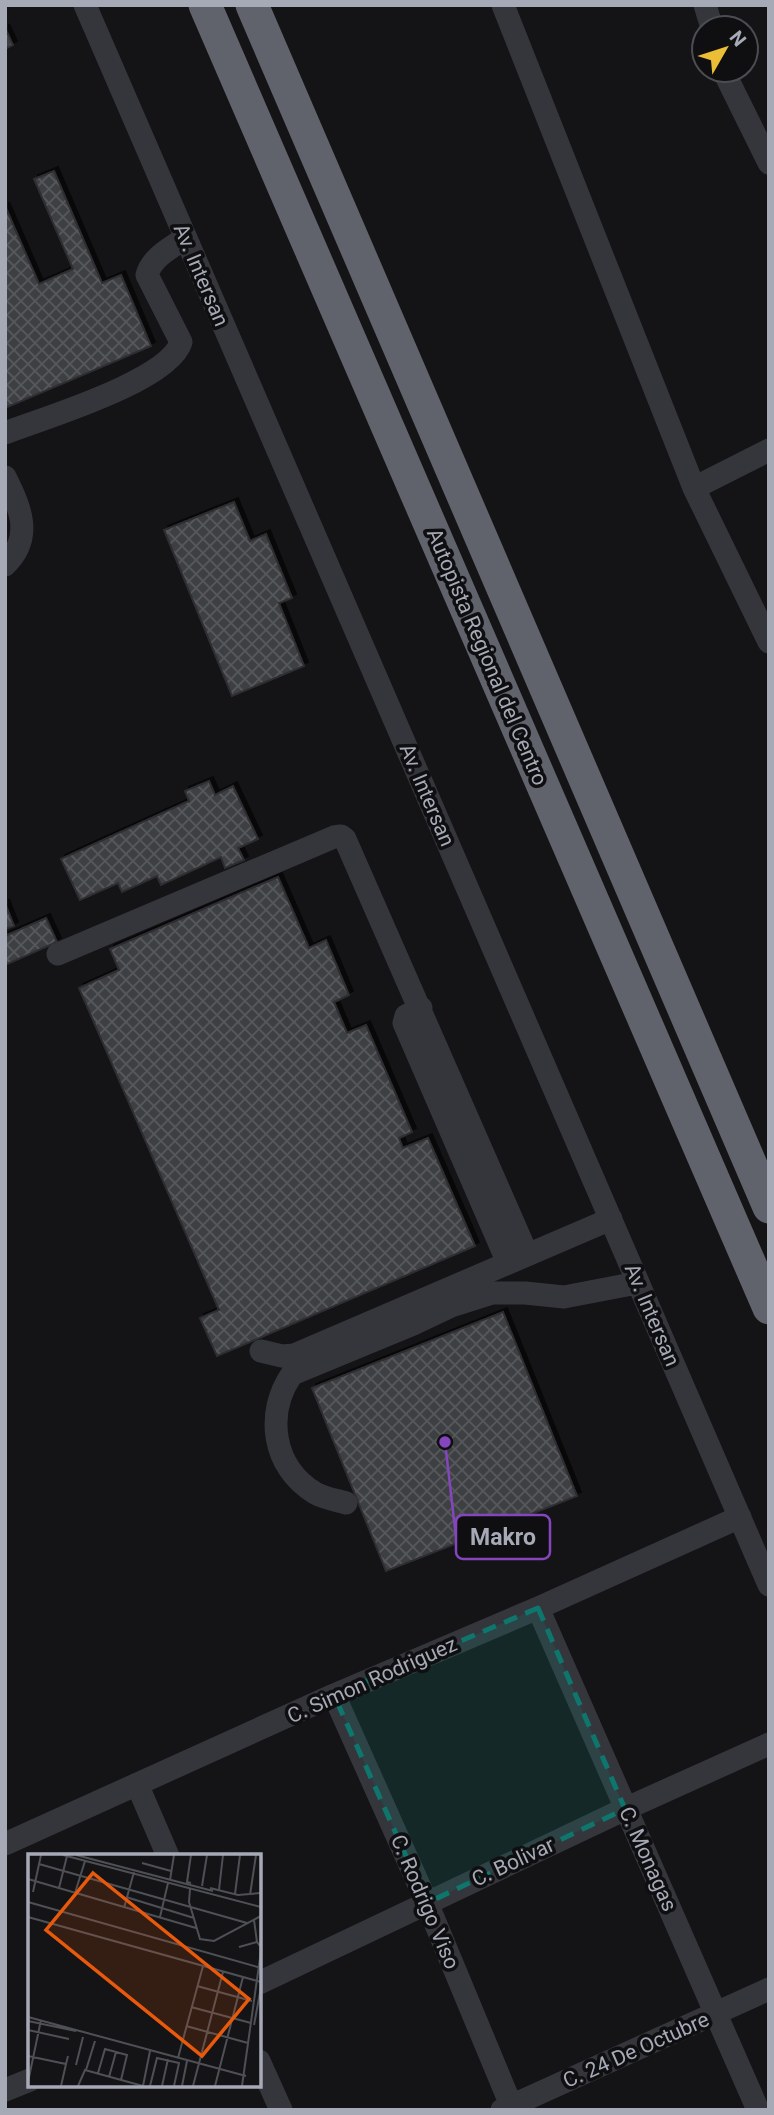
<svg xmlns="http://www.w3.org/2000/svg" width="774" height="2115" font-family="Roboto,sans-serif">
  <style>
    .building { fill: url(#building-cross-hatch); stroke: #2e2e32; stroke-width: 2; filter: url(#shadow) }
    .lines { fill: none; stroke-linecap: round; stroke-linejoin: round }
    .minor { stroke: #35363b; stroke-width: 23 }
    .highway { stroke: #61636c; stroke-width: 33 }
    .marked { fill: #0f766e; fill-opacity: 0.2; stroke: #0f766e; stroke-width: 5; stroke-dasharray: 14 9; stroke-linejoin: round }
    .labels { text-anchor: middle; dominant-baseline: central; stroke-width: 7; stroke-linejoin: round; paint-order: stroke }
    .street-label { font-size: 21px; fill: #a6aab6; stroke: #0f0f11 }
    .inset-road { fill: none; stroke: #4e5056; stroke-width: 2 }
    .view { fill: #e8590c; fill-opacity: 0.15; stroke: #e8590c; stroke-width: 3.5 }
    .inset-edge { fill: none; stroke: #a6aab6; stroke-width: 3.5 }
    .leader { fill: none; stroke: #8445bd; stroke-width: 2.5 }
    .callout-dot { fill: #8445bd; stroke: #0f0f11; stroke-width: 2.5 }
    .callout { fill: #0f0f11; stroke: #8445bd; stroke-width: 2.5 }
    .callout-label { font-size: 23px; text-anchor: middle; font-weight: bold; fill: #a6aab6 }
  </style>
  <defs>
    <pattern id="building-cross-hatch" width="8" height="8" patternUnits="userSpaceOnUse" patternTransform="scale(1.75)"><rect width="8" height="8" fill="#3e3f43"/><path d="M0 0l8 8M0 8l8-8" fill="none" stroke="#57585c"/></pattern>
    <filter id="shadow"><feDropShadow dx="4" dy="-4" stdDeviation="0" flood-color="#0009"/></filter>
  </defs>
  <rect width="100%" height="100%" fill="#141416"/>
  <path class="building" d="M5 28 13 45 5 49Z
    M54 171 102 283 121 275 151 346 5 408V206L39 284 73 269 34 179Z
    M234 502 250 541 266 534 292 598 279 603 304 666 232 696 164 530Z
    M209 781 215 795 233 786 258 839 238 848 244 860 225 868 221 857 161 885 157 876 122 892 118 883 80 900 61 859 189 801 185 791Z
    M278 877 309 948 326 940 349 995 334 1002 347 1033 366 1025 412 1132 399 1138 403 1148 428 1138 475 1246 217 1356 200 1318 219 1310 79 988 119 970 110 949Z
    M5 903 14 926 5 929Z
    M46 918 57 942 5 965V936Z
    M503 1312 577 1496 386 1571 312 1388Z"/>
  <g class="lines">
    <path class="minor" d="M85 5 769 1585
      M503 5 694 488 769 642
      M705 5 712 28
      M723 70 769 163
      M5 433C44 418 169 381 181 342L147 275C152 257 171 248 185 238
      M5 477C20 507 34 537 5 565
      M694 488 769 450
      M58 954 334 837 341 836 345 839 527 1254
      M421 1008 406 1016 404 1023 508 1263
      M261 1351 282 1356 294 1355 611 1219
      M346 1503C336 1500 323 1498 315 1493 272 1467 265 1413 292 1374L413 1324 451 1306 492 1293H525L564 1297 637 1283
      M538 1608 758 2110
      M334 1695 427 1903 513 2110
      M137 1784 168 1856
      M5 1844 334 1695 538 1608 740 1517
      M259 1983 625 1809 769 1744
      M259 2061 281 2110
      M5 2090 30 2080
      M502 2110 769 1989"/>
    <path class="highway" d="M205 5 769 1308
      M252 5 769 1207"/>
  </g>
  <path class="marked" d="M538 1608 625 1809 427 1903 334 1695Z"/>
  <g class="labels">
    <g class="street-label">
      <text transform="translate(201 275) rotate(67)">Av. Intersan</text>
      <text transform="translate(487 657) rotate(67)">Autopista Regional del Centro</text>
      <text transform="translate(427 795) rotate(67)">Av. Intersan</text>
      <text transform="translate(652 1315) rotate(67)">Av. Intersan</text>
      <text transform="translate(372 1680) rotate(-24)">C. Simon Rodriguez</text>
      <text transform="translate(648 1859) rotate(66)">C. Monagas</text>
      <text transform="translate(513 1862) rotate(-25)">C. Bolivar</text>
      <text transform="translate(425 1902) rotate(67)">C. Rodrigo Viso</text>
      <text transform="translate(636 2050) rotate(-24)">C. 24 De Octubre</text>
    </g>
  </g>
  <g transform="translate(28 1854)">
    <rect width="233" height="233" fill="#141416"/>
    <path class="inset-road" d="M35 1 233 53M48 1 185 37M163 1 159 28 163 29M114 9 143 17M11 10 219 69M0 25 168 74M142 26 146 1M174 32 179 1M31 34 39 2M182 34 210 41 233 39M162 35 161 48 172 85 186 87 233 62M191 36 195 1M5 38 13 1M47 39 57 7M207 40 212 1M222 41 228 1M98 43 166 64M0 48 233 114M96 54 106 18M0 63 233 128M132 63 140 29M226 66 229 88M211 93 229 88 232 92M169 132 224 147M163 153 223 169M0 163 218 222M0 167 48 177M226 171 233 133M158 172 220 189M0 176 41 185M0 202 38 210 40 202M150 204 175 112M48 211 55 183M58 216 67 187M70 219 77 195 99 201 93 226M81 223 88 198M0 228 13 166M33 232 38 210M50 232 57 216 115 232M115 232 122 197M122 232 129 204 151 209 146 232M134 232 140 205M154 232 159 207M165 232 195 118M187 232 215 123M214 232 233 97"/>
    <path class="view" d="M65 19 221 145 174 202 18 76Z"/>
    <rect width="233" height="233" class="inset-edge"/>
  </g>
  <path class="leader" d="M445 1442L456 1537"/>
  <circle class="callout-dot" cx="445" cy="1442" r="7"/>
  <rect class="callout" x="456" y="1515" width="94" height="44" rx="7"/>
  <g class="callout-label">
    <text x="503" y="1545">Makro</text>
  </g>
  <rect width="774" height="2115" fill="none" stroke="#a6aab6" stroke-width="14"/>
  <g transform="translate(725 49) rotate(51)"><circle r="33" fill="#0f0f11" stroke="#4b4d53" stroke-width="2"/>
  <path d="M0-5L12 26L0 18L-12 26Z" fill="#ecbe36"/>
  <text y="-10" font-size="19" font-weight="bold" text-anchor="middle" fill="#a6aab6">N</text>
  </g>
</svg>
